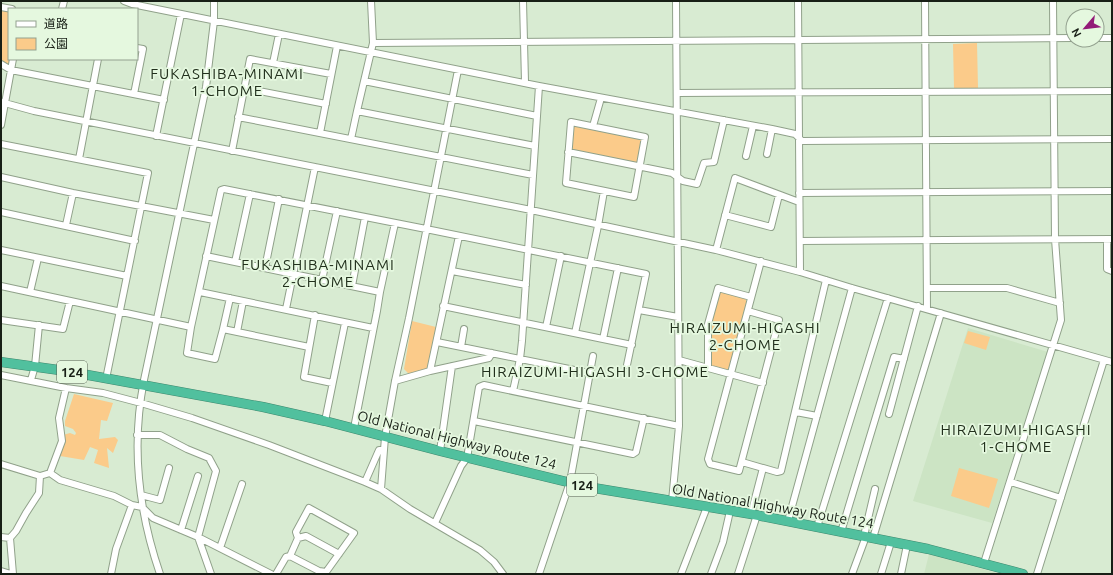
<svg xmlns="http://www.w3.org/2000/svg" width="1113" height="575" font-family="Ubuntu,'Noto Sans JP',sans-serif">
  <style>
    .built { fill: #cce4c4 }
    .green { fill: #fbcb8a }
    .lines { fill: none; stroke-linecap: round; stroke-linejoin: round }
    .minor-casing { stroke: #90a18a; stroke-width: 8 }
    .highway-casing { stroke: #3d886e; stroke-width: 10 }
    .minor { stroke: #fff; stroke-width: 6 }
    .highway { stroke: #51c09e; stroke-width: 9 }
    .labels { text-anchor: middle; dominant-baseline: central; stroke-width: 3.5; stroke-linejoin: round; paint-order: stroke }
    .shield { fill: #e5f8df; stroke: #566052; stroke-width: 1 }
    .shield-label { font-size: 13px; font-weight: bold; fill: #181f16 }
    .street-label { font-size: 14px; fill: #181f16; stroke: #e5f8df }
    .neighbourhood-label { font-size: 15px; letter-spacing: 1px; fill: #22301d; stroke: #e5f8df }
  </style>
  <rect width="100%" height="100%" fill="#d8ebd2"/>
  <path class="built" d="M968 328 1048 352 992 523 913 501Z
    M929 554 1000 574H924Z"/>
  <path class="green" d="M1 10 9 11V59H12L11 64 9 65 1 61Z
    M977 43 978 88H954L953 44Z
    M573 125 642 138 637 163 571 150Z
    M721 292 745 298 747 303 729 369 727 370 711 366 710 322 719 293Z
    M412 321 436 327 430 367 427 369 409 374 404 369Z
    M968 331 990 337 986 350 964 343Z
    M74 394 113 403 107 421 101 420 99 439 115 437 118 440 113 453 107 448 109 468 94 463 98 450 90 447 84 460 60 456 63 442V435L70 433 75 435 76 433 73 429 65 426V421Z
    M959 468 998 479 989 508 951 496Z"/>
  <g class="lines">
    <g class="minor-casing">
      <path id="minor" d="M124 1 132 4 539 86 772 129 795 134 802 141 1112 139
        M371 1 373 43 357 111 535 146
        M523 1 525 82
        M798 1 800 272
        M925 1 927 309
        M1 7 12 9
        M62 9 64 1
        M1097 38H1112
        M373 43 1073 38
        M273 63 279 34
        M1 64 11 70 164 100
        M364 81 537 116
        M244 88 326 104
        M677 93 1112 91
        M134 94 143 49 137 48
        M1 102 34 111 531 210 716 250 800 272 852 288 1112 362
        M238 117 533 175
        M571 122 645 137 634 197 566 183Z
        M1 125 13 59
        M593 126 601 98
        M320 133 337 46
        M156 136 181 14
        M351 139 357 111
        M1 144 148 173 106 379
        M232 151 250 59 331 74
        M568 152 672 173 683 181 697 184 704 163 714 162 724 120
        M767 154 772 129
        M746 156 753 126
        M79 159 98 59
        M1 177 73 193 214 220
        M799 193 1112 191
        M1 212 135 241
        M725 215 771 227 779 195
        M66 225 73 193
        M1107 239V269L1112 271
        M800 241 1112 239
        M1 250 127 276
        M716 250 735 178 799 202
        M206 256 380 292
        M235 262 250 194
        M265 268 279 199
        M452 271 526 285
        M322 280 337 211
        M1 286 191 327
        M352 286 365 217
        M927 288H1007L1060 303
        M30 292 38 258
        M200 292 373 328
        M230 298 223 329 309 347
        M443 306 632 345
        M286 309 315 167
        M639 310 678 317
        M748 311 779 320 739 471 710 464 708 459 761 261
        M315 315 304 377 332 383
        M1 320 63 329 70 301
        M546 327 561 256
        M223 329 215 359 187 353 191 327 221 190 224 189 426 229 646 274 627 365
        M237 332 243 301
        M575 333 598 226 604 191
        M603 339 618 268
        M437 342 589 373
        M461 347 464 329
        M679 360 763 383
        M708 368V324L718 288 751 297
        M430 371 459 236
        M1 375 66 388 103 393 141 403 192 418 269 445 365 482 381 489 410 509 480 550 494 562 503 574
        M31 380 35 366 39 325
        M395 381 430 371 489 358 492 353
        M513 391 520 359 522 341 539 86
        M796 412 817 416
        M889 414 918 306
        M325 421 345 323
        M474 421 633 454 636 452 644 418
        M354 428 377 311 380 292 395 223
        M137 435H160L187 449 209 458 216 471 198 537 211 574
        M440 451 452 366
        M742 462 777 472 781 471 826 280
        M1 464 40 476 50 473 60 480 114 496 132 505 142 507 153 518 198 537 271 574
        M50 473 62 441 59 418 66 388
        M365 482 379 450H384
        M1011 482 1061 498
        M381 489 385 437 395 381 409 318 458 70
        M141 495 160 500 169 468
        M672 501 679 426 676 1
        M309 508 354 533 326 572 319 571 290 556 298 538 296 532Z
        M751 514 763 468
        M788 521 852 288
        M435 523 461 466 467 458 479 387 484 385 679 426
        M817 527 888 298
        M181 530 198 476
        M841 532 894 357 904 359
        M1 537 10 538 13 574
        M10 538 16 531 26 513 39 493 40 476
        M298 538 306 536 339 554
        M873 538 941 313
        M220 548 242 484
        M984 563 1061 320 1055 239 1053 1
        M1 571 11 574
        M111 574 116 549 132 505
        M160 574C138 510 131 446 144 380L206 87 214 21V1
        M276 574 286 557 290 556
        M539 574 570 482 593 356
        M681 574 707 507
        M711 574 723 542 730 511
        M738 574 757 515
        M852 574 865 539 864 536 875 489
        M881 574 891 542
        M901 574 907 545
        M1037 574 1104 360"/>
    </g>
    <g class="highway-casing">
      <path id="highway" d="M1 362 66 371 263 407 325 421 440 451 588 487 751 514 928 549 1023 574"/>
    </g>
    <use href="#minor" class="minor"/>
    <use href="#highway" class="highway"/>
  </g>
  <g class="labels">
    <g class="shield">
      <rect x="57" y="361" width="30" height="22" rx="3"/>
      <rect x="567" y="474" width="30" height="22" rx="3"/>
    </g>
    <g class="shield-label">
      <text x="72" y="372">124</text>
      <text x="582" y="485">124</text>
    </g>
    <g class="street-label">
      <text transform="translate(457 440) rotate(14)">Old National Highway Route 124</text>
      <text transform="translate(773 506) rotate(10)">Old National Highway Route 124</text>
    </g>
    <g class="neighbourhood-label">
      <text x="227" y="73">FUKASHIBA-MINAMI<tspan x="227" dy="17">1-CHOME</tspan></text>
      <text x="318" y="264">FUKASHIBA-MINAMI<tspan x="318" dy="17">2-CHOME</tspan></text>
      <text x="745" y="327">HIRAIZUMI-HIGASHI<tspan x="745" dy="17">2-CHOME</tspan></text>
      <text x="595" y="371">HIRAIZUMI-HIGASHI 3-CHOME</text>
      <text x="1016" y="429">HIRAIZUMI-HIGASHI<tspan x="1016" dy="17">1-CHOME</tspan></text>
    </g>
  </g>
  <rect width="1113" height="575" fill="none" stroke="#181f16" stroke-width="4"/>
  <rect x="8" y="8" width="130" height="52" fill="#e5f8df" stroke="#93a18f"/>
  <rect x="16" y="21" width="20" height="6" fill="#ffffff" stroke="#93a18f"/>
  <text x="44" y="28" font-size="12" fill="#181f16">道路</text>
  <rect x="16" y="38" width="20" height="12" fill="#fbcb8a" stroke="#93a18f"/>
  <text x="44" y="48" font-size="12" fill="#181f16">公園</text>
  <g transform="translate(1085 28) rotate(242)"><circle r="19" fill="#e5f8df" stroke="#93a18f"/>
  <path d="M0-3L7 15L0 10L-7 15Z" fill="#931b78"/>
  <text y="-6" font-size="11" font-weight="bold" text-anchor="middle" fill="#181f16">N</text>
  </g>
</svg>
